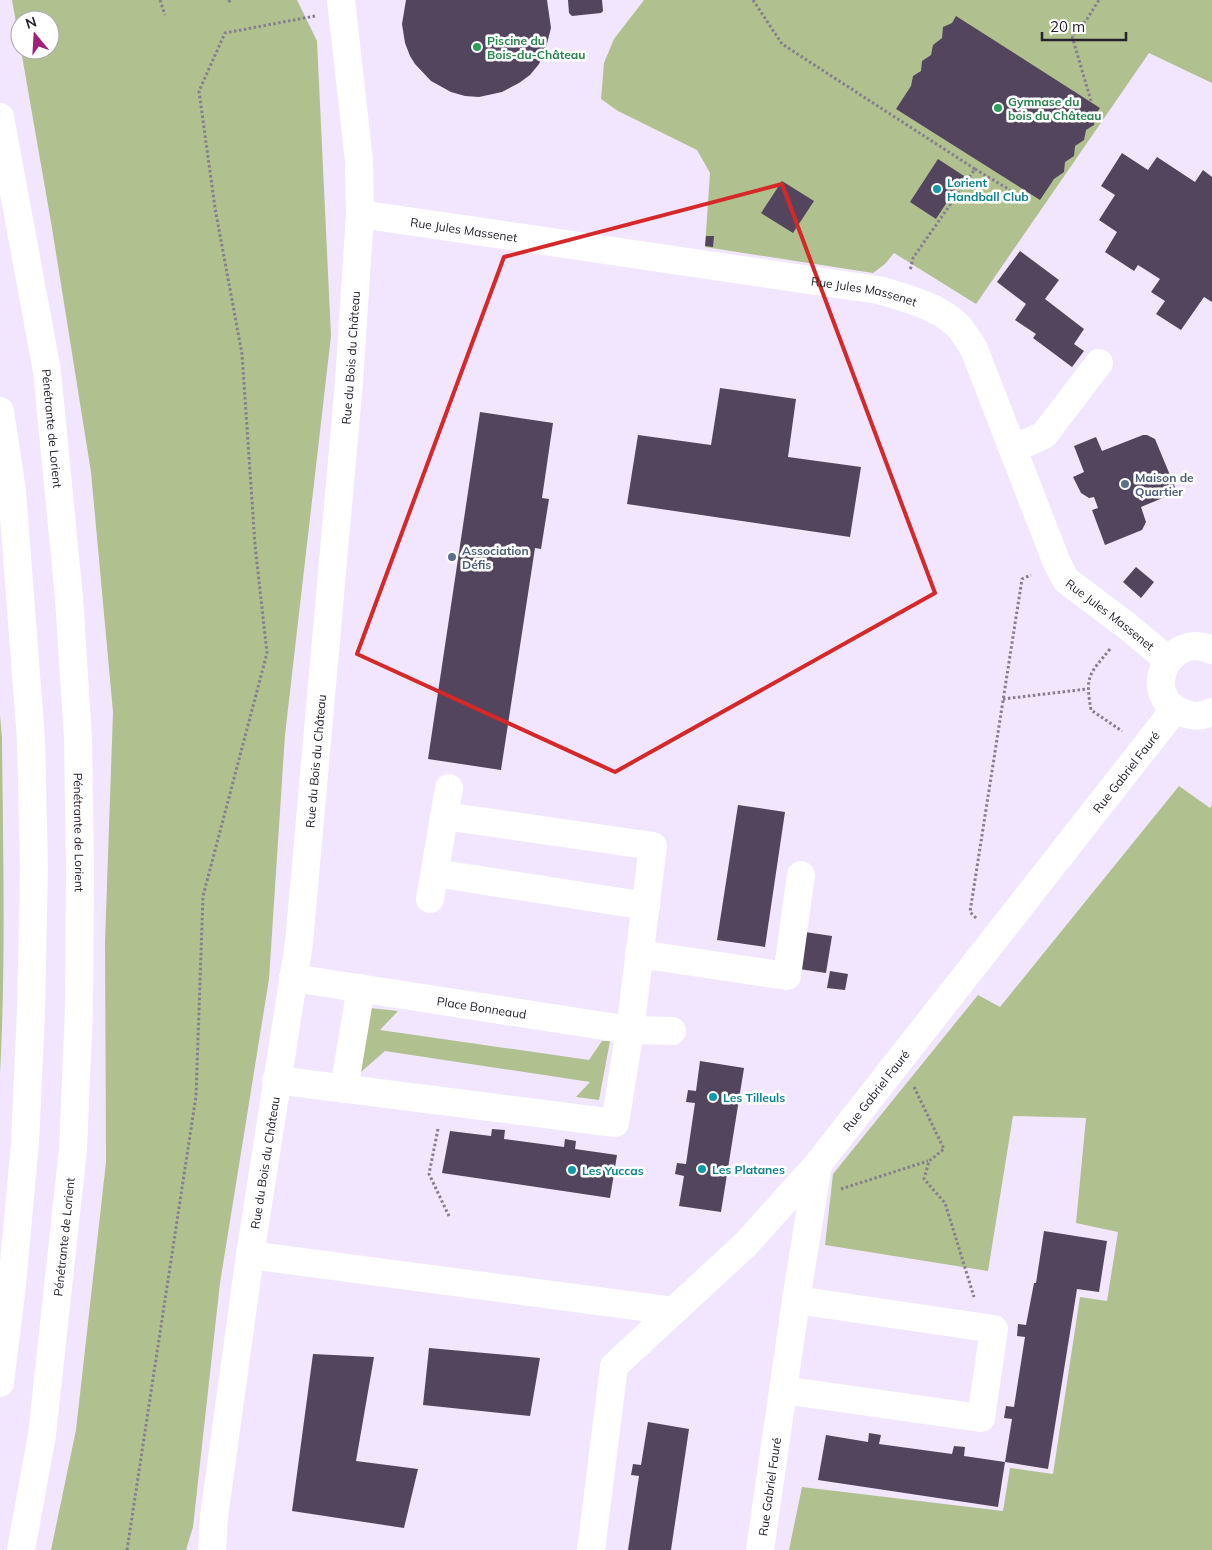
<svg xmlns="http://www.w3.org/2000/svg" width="1212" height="1550" font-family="Mulish,sans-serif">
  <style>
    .green { fill: #b1c08f }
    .building { fill: #53455e }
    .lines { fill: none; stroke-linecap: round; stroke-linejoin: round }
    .path { stroke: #857e8f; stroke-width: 3; stroke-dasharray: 2.5 2.5; stroke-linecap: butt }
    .minor { stroke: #fff; stroke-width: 28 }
    .highway { stroke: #fff; stroke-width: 28 }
    .marked { fill: none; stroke: #d62828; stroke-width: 4; stroke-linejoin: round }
    .leisure-dot { fill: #2e9e5b; stroke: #fff; stroke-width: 2 }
    .culture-dot { fill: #0f9aa8; stroke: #fff; stroke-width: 2 }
    .service-dot { fill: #5c6f8a; stroke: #fff; stroke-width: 2 }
    .labels { text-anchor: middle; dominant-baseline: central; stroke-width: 5; stroke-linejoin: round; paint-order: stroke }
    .leisure-label { font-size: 12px; font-weight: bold; fill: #27864d; stroke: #fff; text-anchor: start }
    .culture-label { font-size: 12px; font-weight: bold; fill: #0d838f; stroke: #fff; text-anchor: start }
    .street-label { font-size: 12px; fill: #26212c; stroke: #fff }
    .service-label { font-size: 12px; font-weight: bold; fill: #4e5e75; stroke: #fff; text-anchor: start }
  </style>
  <rect width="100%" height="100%" fill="#f1e6fe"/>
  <path class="green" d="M12 0H297L317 41 331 336 285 735 269 979 220 1283 193 1527 186 1550H51L76 1430 106 1162 105 942 113 712 91 472 52 228 21 50H50V20H20V45Z
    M644 0H1212V83L1149 53 976 304 894 253 885 264 873 273 705 247 710 173 697 150 618 111 601 99 604 63 614 39Z
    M0 715 2 738C3 850 6 962 0 1074Z
    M1179 786 1210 808 1212 805V1550H789L802 1487 1003 1511 1010 1468 1053 1474 1080 1297 1107 1301 1118 1232 1076 1223 1086 1118 1013 1116 988 1271 825 1245 833 1174 978 995 1000 1007Z
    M370 1008 398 1011 380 1030 589 1060 602 1041H610L599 1100 576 1097 590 1082 385 1051 361 1072Z"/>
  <path class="building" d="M406 0H547L551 28 545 51 539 64 530 75 519 83 502 92 479 97 465 96 451 92 431 81 415 64 410 56 405 43 402 24Z
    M568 0H602L603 11 601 13 572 16 569 13Z
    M956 16 1100 108 1095 115 1094 125 1086 130 1084 140 1075 146 1074 156 1065 162 1064 172 1054 179 1040 200 896 109 911 86 913 76 921 71 922 61 931 55 933 45 942 38 943 27 952 23Z
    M1122 153 1148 170 1157 157 1195 182 1203 170 1212 177V302L1204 297 1181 330 1156 314 1165 301 1151 292 1160 279 1138 265 1134 271 1105 252 1117 232 1099 220 1115 195 1101 186Z
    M938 159 964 176 936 219 910 202Z
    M782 181 814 201 793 233 761 213Z
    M706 236H714L713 247 705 246Z
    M1020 251 1059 280 1045 299 1084 329 1074 344 1084 351 1072 367 1033 338 1036 334 1015 320 1026 304 997 282Z
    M720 388 796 399 788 457 861 467 850 537 627 504 638 435 711 445Z
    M480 412 553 423 542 498 549 499 541 549 535 548 501 770 428 759Z
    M1143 435H1147L1155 439 1177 492 1141 507 1146 522 1142 530 1105 545 1092 510 1098 508 1094 497 1089 498 1081 493 1073 477 1084 472 1074 446 1096 437 1102 451Z
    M1136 567 1154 582 1141 598 1123 582Z
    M738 805 785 812 765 947 717 940Z
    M805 932 832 936 826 973 799 969Z
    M830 971 848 974 845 990 827 988Z
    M700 1061 744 1068 721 1212 679 1206 684 1176 675 1174 677 1163 686 1164 695 1103 686 1102 688 1090 696 1091Z
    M492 1129 505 1130 504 1139 564 1147 565 1139 576 1141 575 1149 617 1155 610 1198 442 1173 450 1131 491 1136Z
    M1044 1231 1107 1241 1099 1292 1077 1289 1048 1469 1005 1462 1012 1419 1004 1418 1006 1406 1014 1407 1025 1337 1017 1336 1018 1324 1026 1325 1034 1283H1036Z
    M429 1348 540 1358 530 1416 423 1405Z
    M313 1354 374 1357 356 1461 418 1469 404 1528 292 1511Z
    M648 1422 689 1429 671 1550H628L639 1476 631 1475 633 1464 641 1465Z
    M869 1433 881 1435 879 1444 952 1454 954 1446 965 1447 964 1456 1005 1462 998 1507 818 1480 826 1435 868 1442Z"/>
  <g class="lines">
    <path class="path" d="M160 0 165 15
      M229 0 230 3
      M753 0 782 44 975 169 913 258 910 271
      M1091 101 1072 36 1087 19 1099 0
      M975 169 1028 201
      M1110 649C1089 675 1085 675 1091 710L1122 731
      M1003 699 1087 689
      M976 918 970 912 1022 579 1031 575
      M914 1087 944 1149 929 1161 924 1179 945 1203 974 1297
      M438 1129 429 1174 449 1216
      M841 1189 928 1161
      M127 1550 196 1096 203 896 267 653 255 545 242 354 215 208 199 91 225 33 315 16"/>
    <g class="minor">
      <path id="s1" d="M360 214 878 290C903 297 941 307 959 327 964 333 969 341 974 349L1057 563 1066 580 1127 626 1168 660"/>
      <path d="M1013 449 1044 435 1099 363"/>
      <path d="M1212 650C1170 630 1140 692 1179 711 1191 717 1200 717 1212 712"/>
      <path d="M435 873 646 906"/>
      <path d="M430 899 449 788"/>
      <path d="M639 954 787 976 801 875"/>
      <path id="s2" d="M293 978 630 1030 672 1031"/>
      <path d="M276 1080 615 1123 630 1030 653 846 444 816"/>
      <path d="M344 1089 361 988"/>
      <path d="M250 1255 673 1311"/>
      <path d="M783 1390 981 1418 994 1329 796 1300"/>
      <path id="s3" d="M212 1550 214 1517 250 1255 299 943 349 382 360 214 359 161 341 0"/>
      <path d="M591 1550 614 1366 746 1244 818 1164"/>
      <path id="s4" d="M760 1550 796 1300 818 1164 1175 709"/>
    </g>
    <g class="highway">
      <path id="s5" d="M0 117 47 371 69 598 78 738 80 868 79 1009 73 1149 42 1435 21 1550"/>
      <path d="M0 411 12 491 31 740 34 868 31 1011 25 1143 12 1285 0 1383"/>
    </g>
  </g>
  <path class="marked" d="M782 184 935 593 615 772 357 654 504 257Z"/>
  <g class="leisure-dot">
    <circle cx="477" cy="47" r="5"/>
    <circle cx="998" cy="108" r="5"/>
  </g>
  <g class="culture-dot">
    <circle cx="937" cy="189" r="5"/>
    <circle cx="713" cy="1097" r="5"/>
    <circle cx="702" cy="1169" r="5"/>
    <circle cx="572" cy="1170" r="5"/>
  </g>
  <g class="service-dot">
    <circle cx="1125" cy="484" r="5"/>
    <circle cx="452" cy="557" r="5"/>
  </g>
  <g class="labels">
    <g class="leisure-label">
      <text x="487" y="40">Piscine du<tspan x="487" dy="14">Bois-du-Château</tspan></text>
      <text x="1008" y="101">Gymnase du<tspan x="1008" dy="14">bois du Château</tspan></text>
    </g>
    <g class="culture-label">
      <text x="947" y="182">Lorient<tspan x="947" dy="14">Handball Club</tspan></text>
      <text x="723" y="1097">Les Tilleuls</text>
      <text x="712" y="1169">Les Platanes</text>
      <text x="582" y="1170">Les Yuccas</text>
    </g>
    <g class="street-label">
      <text stroke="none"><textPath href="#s1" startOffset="105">Rue Jules Massenet</textPath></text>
      <text stroke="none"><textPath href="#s1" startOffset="510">Rue Jules Massenet</textPath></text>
      <text stroke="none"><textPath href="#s3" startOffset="1201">Rue du Bois du Château</textPath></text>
      <text stroke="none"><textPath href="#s5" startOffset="316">Pénétrante de Lorient</textPath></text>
      <text stroke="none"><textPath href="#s1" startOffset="945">Rue Jules Massenet</textPath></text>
      <text stroke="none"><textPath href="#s3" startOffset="796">Rue du Bois du Château</textPath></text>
      <text stroke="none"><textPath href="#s4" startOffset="889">Rue Gabriel Fauré</textPath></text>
      <text stroke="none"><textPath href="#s5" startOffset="721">Pénétrante de Lorient</textPath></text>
      <text stroke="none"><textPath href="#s2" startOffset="191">Place Bonneaud</textPath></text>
      <text stroke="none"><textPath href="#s4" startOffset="484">Rue Gabriel Fauré</textPath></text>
      <text stroke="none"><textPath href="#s3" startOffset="391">Rue du Bois du Château</textPath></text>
      <text transform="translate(64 1237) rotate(-84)">Pénétrante de Lorient</text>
      <text stroke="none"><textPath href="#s4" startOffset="64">Rue Gabriel Fauré</textPath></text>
    </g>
    <g class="service-label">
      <text x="1135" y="477">Maison de<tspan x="1135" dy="14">Quartier</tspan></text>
      <text x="462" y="550">Association<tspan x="462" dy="14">Défis</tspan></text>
    </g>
  </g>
  <g transform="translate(35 35) rotate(342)"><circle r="24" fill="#ffffff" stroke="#a8a6ab"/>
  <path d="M0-4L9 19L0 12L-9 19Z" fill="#9f2074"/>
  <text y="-8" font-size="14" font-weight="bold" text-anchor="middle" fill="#26212c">N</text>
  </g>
  <path d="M1042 32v8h84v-8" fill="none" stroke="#26212c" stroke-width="2.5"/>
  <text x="1050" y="32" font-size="15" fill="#26212c" stroke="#ffffff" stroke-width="4" paint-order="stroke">20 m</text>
</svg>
